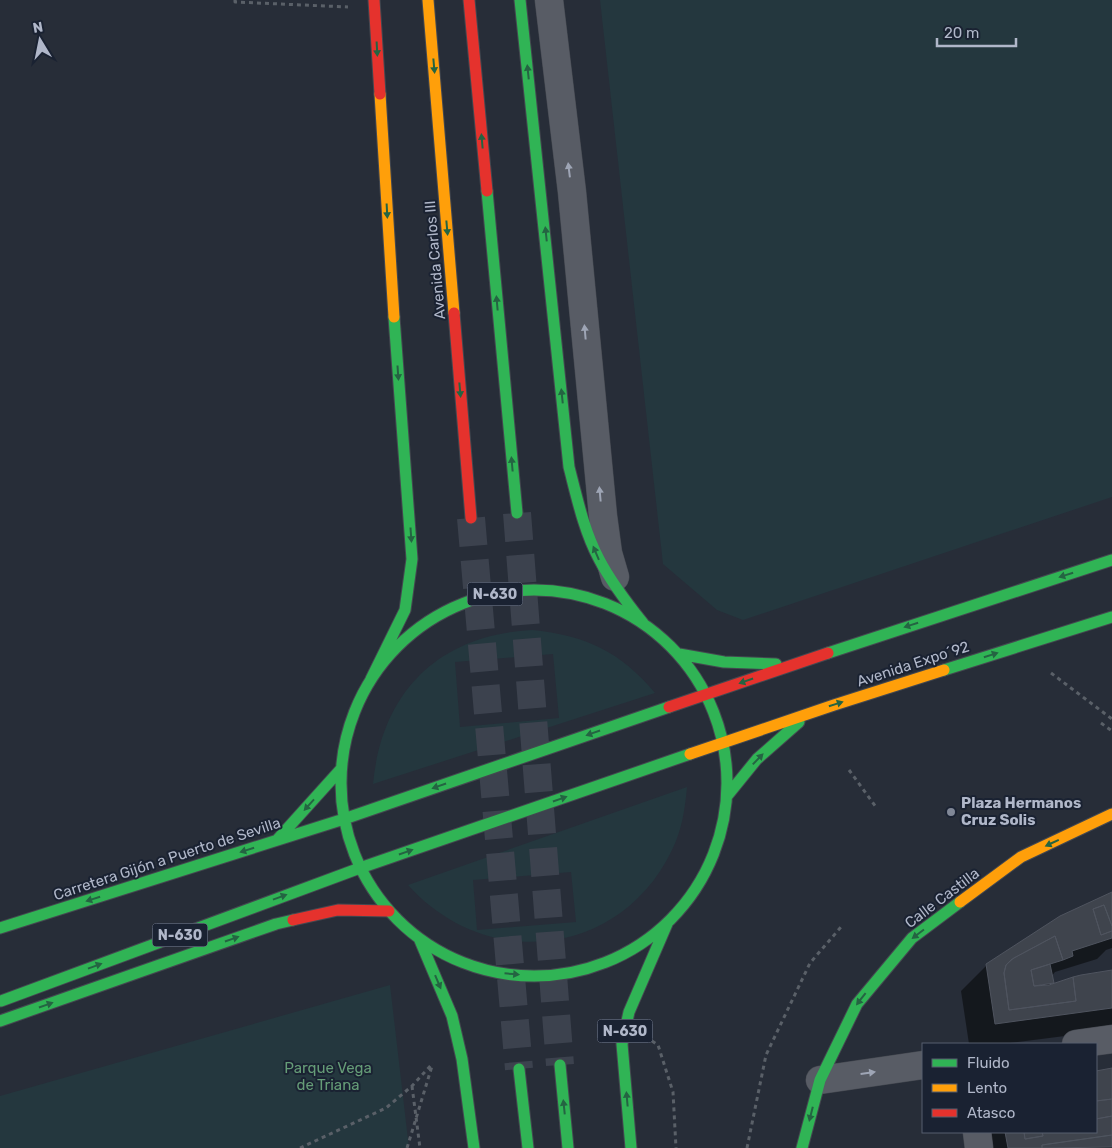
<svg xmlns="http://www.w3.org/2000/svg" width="1112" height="1148" font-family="Rubik,sans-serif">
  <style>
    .green { fill: #24373e; fill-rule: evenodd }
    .shadow { fill: #0007 }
    .building { fill: #3f444d; stroke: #4f545f }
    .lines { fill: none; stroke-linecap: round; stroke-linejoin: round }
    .primary-tunnel { stroke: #3c424e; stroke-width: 28; stroke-dasharray: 28 14; stroke-linecap: butt }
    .street-casing { stroke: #444850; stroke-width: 29 }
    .fast-casing { stroke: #444850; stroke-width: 13 }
    .slow-casing { stroke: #444850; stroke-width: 13 }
    .jam-casing { stroke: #444850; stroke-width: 13 }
    .path { stroke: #5a6068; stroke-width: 3; stroke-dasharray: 4 4; stroke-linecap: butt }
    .street { stroke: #585c65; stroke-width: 28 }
    .fast { stroke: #30b455; stroke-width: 11 }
    .slow { stroke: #ff9f0a; stroke-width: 11 }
    .jam { stroke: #e5322d; stroke-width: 11 }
    .oneway { fill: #246442 }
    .oneway2 { fill: #9ea5b5 }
    .poi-dot { fill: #808796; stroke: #1a2232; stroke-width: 2 }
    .labels { text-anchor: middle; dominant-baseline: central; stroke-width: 4; stroke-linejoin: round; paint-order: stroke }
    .shield { fill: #1a2232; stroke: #838a9c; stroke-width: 1 }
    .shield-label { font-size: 14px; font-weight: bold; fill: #b0b7c9 }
    .street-label { font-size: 15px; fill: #b0b7c9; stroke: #1a2232 }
    .poi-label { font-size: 15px; font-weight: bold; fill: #b0b7c9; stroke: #1a2232; text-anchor: start }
    .park-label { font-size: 15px; fill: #659c77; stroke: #1a2232 }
  </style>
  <rect width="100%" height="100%" fill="#272d38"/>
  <path class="green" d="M600 0H1112V497L743 620 717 610 663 564Z
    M532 630C585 635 621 652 655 693L373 784C382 691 439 635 532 630ZM553 654 559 718 460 727 455 662Z
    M687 787C685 809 682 830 672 850 621 957 487 973 408 885ZM571 872 576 922 477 930 473 880Z
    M390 985 409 1148H0V1096Z"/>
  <path class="shadow" d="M1112 893V948L1106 950 1097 959 1055 972 1051 977 1053 985 1112 972V1030L1002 1044H969L961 991 987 965Z
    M1112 1070V1148H979L976 1132H1096V1072Z"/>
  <path class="building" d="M1112 892V926L1104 905 1093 909 1101 935 1112 931V938L1072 951 1073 956 1063 960 1055 936 1012 959 1006 965 1004 973 1009 1010 1076 1001 1073 977 1081 975 1112 970V1008L995 1024 986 964 1060 916Z
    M1104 905 1112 926V931L1101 935 1093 909Z
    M1055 936 1063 960 1031 970 1034 986 1049 985 1073 977 1076 1001 1009 1010 1004 973 1006 965 1014 958Z
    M1050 964 1054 983 1034 986 1031 970Z
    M1112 1068V1099L1096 1101V1071Z
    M1112 1099V1116L1096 1119V1101Z
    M1112 1116V1135L1042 1145V1148H1008L1005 1132H1024L1025 1139 1043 1136 1042 1132H1096V1119Z
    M1024 1132H1042L1043 1136 1025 1139Z
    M1112 1135V1147L1042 1148V1145Z"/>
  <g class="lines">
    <path class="primary-tunnel" d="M517 513 560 1065
      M471 518 519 1069"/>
    <g class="street-casing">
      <path id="street" d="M549 0 572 192 603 516 608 553 615 577
        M1076 1044 1112 1039
        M820 1080 923 1065
        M977 1132 979 1148"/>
    </g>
    <g class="fast-casing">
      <path id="fast" d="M520 0 569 467C577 498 584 531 599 559 611 582 627 603 643 623
        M487 191 517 513
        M341 783a193 193 0 1 1 386 0a193 193 0 1 1-386 0Z
        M828 653 1112 560
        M679 654 724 662 776 664
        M944 670 1112 617
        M371 679 405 610 412 559 394 317
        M727 796 757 759 799 722
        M344 819 669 707
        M277 840 341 769
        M360 868 690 754
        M0 928 344 819
        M419 938 452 1016 462 1059 474 1148
        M1 1001 360 868
        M0 1021 276 924 293 920
        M560 1065 568 1148
        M519 1069 528 1148
        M631 1148 622 1044 629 1012 667 924
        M802 1148 820 1080 857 1004 912 938 960 902"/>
    </g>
    <g class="slow-casing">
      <path id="slow" d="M428 0 454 313
        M380 94 394 317
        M690 754 834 705 944 670
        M960 902 1021 857 1112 814"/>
    </g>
    <g class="jam-casing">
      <path id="jam" d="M374 0 380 94
        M469 0 487 191
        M454 313 471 518
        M669 707 828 653
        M293 920 338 910 389 911"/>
    </g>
    <path class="path" d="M235 0V2L348 7
      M1051 673 1112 719
      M1101 723 1112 731
      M849 770 876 807
      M652 1041 658 1045 673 1092 676 1148
      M412 1086 420 1148
      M300 1148 386 1108 412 1086 433 1063
      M407 1148 432 1066
      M747 1148 766 1055 810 963 841 927"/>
    <use href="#street" class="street"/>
    <use href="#fast" class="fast"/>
    <use href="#slow" class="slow"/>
    <use href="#jam" class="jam"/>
  </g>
  <defs><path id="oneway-solid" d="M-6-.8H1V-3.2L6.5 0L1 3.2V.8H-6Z" transform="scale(1.25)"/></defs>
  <g class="oneway">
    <use href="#oneway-solid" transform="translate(377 49) rotate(87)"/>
    <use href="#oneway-solid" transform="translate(434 66) rotate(85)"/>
    <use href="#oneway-solid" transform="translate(528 72) rotate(-96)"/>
    <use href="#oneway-solid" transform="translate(482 141) rotate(-95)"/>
    <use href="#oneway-solid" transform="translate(387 211) rotate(87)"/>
    <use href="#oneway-solid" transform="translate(447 228) rotate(85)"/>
    <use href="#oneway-solid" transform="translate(546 234) rotate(-96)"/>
    <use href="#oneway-solid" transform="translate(497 303) rotate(-95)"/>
    <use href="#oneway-solid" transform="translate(398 373) rotate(86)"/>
    <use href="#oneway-solid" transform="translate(460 390) rotate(85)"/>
    <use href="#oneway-solid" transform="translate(562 396) rotate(-96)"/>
    <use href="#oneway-solid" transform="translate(512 464) rotate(-95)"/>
    <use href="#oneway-solid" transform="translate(411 535) rotate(86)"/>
    <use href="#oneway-solid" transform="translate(596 553) rotate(-113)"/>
    <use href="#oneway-solid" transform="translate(1066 575) rotate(162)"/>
    <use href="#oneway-solid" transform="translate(911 625) rotate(162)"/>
    <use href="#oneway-solid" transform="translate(991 655) rotate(-18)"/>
    <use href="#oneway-solid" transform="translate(746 681) rotate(161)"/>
    <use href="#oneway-solid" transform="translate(836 704) rotate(-18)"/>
    <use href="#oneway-solid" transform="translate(593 733) rotate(161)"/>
    <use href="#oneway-solid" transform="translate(758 759) rotate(-46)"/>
    <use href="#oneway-solid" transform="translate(439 786) rotate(161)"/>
    <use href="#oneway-solid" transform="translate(560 799) rotate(-19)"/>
    <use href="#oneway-solid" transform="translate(309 805) rotate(132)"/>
    <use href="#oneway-solid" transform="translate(1052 843) rotate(155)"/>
    <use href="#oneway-solid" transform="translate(247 850) rotate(162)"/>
    <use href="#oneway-solid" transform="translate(406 852) rotate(-19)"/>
    <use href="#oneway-solid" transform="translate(280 897) rotate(-20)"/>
    <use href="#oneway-solid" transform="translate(93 899) rotate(162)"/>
    <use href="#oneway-solid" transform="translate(918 934) rotate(143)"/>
    <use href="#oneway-solid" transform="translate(232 939) rotate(-19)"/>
    <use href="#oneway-solid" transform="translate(95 966) rotate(-20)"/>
    <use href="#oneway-solid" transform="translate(512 974) rotate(5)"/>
    <use href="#oneway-solid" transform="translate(438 982) rotate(67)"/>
    <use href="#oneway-solid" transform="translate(861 999) rotate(128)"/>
    <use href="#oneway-solid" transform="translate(46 1005) rotate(-19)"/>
    <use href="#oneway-solid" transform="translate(627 1099) rotate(-95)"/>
    <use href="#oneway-solid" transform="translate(564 1107) rotate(-96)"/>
    <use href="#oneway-solid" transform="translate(811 1114) rotate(104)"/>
  </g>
  <g class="oneway2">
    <use href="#oneway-solid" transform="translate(569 170) rotate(-97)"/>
    <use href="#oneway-solid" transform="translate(585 332) rotate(-95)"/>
    <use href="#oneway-solid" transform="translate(600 494) rotate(-95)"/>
    <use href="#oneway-solid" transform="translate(868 1073) rotate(-8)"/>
  </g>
  <circle class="poi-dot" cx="951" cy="812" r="5"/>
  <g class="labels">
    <g class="shield">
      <rect x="467.5" y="582.5" width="55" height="23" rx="4"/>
      <rect x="152.5" y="923.5" width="55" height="23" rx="4"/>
      <rect x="597.5" y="1019.5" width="55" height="23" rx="4"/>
    </g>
    <g class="shield-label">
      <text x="495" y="594">N-630</text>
      <text x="180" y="935">N-630</text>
      <text x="625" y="1031">N-630</text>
    </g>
    <g class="street-label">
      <text transform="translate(435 260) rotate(-95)">Avenida Carlos III</text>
      <text transform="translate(913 664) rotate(-18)">Avenida Expo´92</text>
      <text transform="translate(167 859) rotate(-18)">Carretera Gijón a Puerto de Sevilla</text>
      <text transform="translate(942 898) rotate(-37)">Calle Castilla</text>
    </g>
    <g class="poi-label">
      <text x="961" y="803">Plaza Hermanos<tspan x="961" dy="17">Cruz Solis</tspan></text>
    </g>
    <g class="park-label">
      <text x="328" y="1068">Parque Vega<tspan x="328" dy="17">de Triana</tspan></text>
    </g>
  </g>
  <rect x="922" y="1043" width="175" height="90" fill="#1a2232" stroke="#565e6e"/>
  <rect x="932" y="1059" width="25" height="8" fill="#30b455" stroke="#565e6e"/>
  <text x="967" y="1068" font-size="15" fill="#b0b7c9">Fluido</text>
  <rect x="932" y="1084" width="25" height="8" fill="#ff9f0a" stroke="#565e6e"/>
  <text x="967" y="1093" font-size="15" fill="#b0b7c9">Lento</text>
  <rect x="932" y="1109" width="25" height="8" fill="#e5322d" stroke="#565e6e"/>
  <text x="967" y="1118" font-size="15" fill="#b0b7c9">Atasco</text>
  <g transform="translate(40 40) rotate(350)" stroke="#1a2232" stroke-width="4" paint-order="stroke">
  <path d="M0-4L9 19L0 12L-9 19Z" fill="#b0b7c9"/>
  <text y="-8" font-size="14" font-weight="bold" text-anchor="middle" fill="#b0b7c9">N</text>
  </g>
  <path d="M937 38v8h79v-8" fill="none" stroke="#b0b7c9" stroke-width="2.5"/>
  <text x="944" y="38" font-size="15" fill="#b0b7c9" stroke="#1a2232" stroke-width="4" paint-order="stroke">20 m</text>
</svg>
